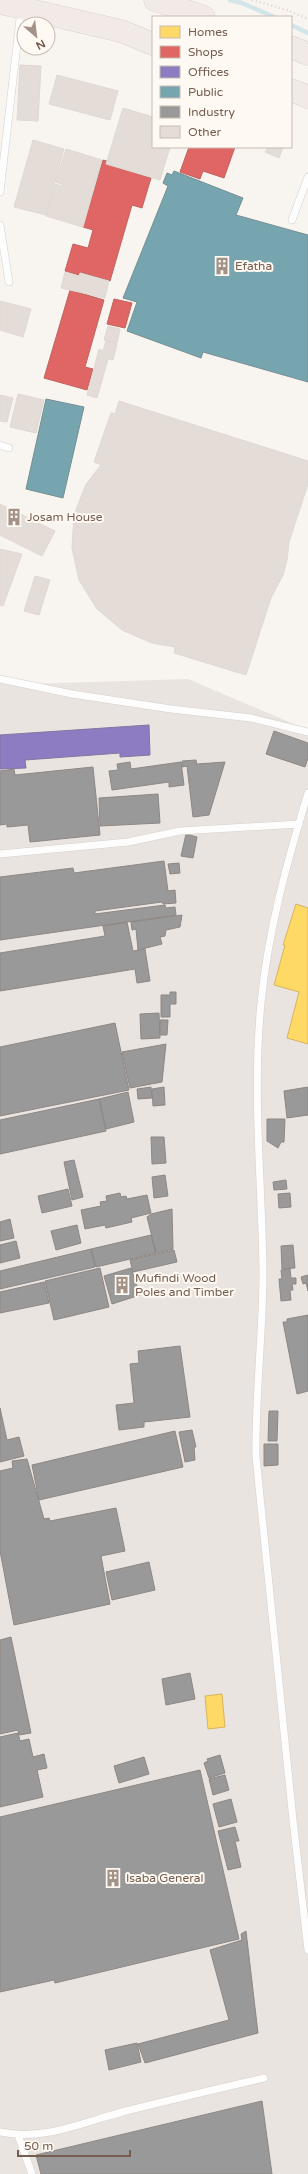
<svg xmlns="http://www.w3.org/2000/svg" width="308" height="2174" font-family="'Varela Round',sans-serif">
  <style>
    .industrial { fill: #eae4e0 }
    .homes { fill: #ffd966; stroke: #d6b45f }
    .shops { fill: #e06666; stroke: #c0635f }
    .offices { fill: #8e7cc3; stroke: #8673a0 }
    .public { fill: #76a5af; stroke: #768f92 }
    .industry { fill: #999; stroke: #8e8783 }
    .lines { fill: none; stroke-linecap: round; stroke-linejoin: round }
    .stream { stroke: #d2e5e8; stroke-width: 4.5 }
    .building { fill: #e4ddd7; stroke: #e0d8d2 }
    .lane-casing { stroke: #d5d0cb; stroke-width: 8 }
    .highway-casing { stroke: #d9d1cc; stroke-width: 23 }
    .path { stroke: #dad4d0; stroke-width: 2.5; stroke-dasharray: 1 3; stroke-linecap: butt }
    .lane { stroke: #fefdfd; stroke-width: 7 }
    .highway { stroke: #f1eae7; stroke-width: 22 }
    .labels { text-anchor: middle; dominant-baseline: central; stroke-width: 4; stroke-linejoin: round; paint-order: stroke }
    .poi-label { font-size: 12px; fill: #755d50; stroke: #fef9f2; text-anchor: start }
  </style>
  <rect width="100%" height="100%" fill="#f8f4f0"/>
  <path class="industrial" d="M188 679 308 730V2174H0V682L29 684Z"/>
  <path class="homes" d="M296 904 308 908V1044L287 1038 299 992 274 985 285 945H283Z
    M222 1694 225 1727 208 1729 205 1696Z"/>
  <path class="shops" d="M189 147H235L224 178 203 171 200 179 180 172Z
    M103 160 107 161 106 164 151 178 142 208 132 205 110 281 80 272 79 275 65 271 73 244 88 248 93 230 83 227Z
    M70 290 104 300 85 367 93 369 87 390 44 378Z
    M114 299 132 303 125 328 107 324Z"/>
  <path class="offices" d="M149 725 150 755 120 757V753L25 760 26 768 0 769V735Z"/>
  <path class="public" d="M174 171 243 198 236 215 308 235V382L203 352 201 358 127 331 137 302 123 298 168 186 163 183 167 173 172 175Z
    M46 399 84 407 63 498 26 489Z"/>
  <path class="industry" d="M274 731 308 743V758L305 767 266 754Z
    M196 760 197 764 225 762 209 815 193 817 187 766 182 767V761Z
    M130 762 131 769 181 762 184 785 169 787V782L112 790 109 771 118 770 117 764Z
    M93 767 100 835 30 842 28 825 7 827V824L0 825V771L14 769 15 775Z
    M158 794 160 823 100 826 99 798Z
    M186 834 197 837 193 858 181 856Z
    M164 861 168 891 175 890 176 903 163 904 162 902 95 911V914L165 905 166 908 175 907 176 915 0 940V877L73 868 74 873Z
    M179 863 180 873 170 874 168 864Z
    M182 915 180 927 166 930 165 936 160 937 162 944 138 950 136 929 132 930 131 922Z
    M127 922 133 951 145 949 150 981 137 983 135 969 0 991V953L105 936 103 926Z
    M170 992H176V1004H170V1017H161V995H170Z
    M159 1013 160 1038 141 1039 140 1014Z
    M160 1020H168L167 1035H160Z
    M115 1023 129 1090 0 1116V1047Z
    M166 1044 162 1082 130 1088 122 1052Z
    M151 1087 152 1098 138 1099 137 1089Z
    M164 1087 165 1105 153 1106 152 1089Z
    M308 1087V1115L287 1118 284 1091Z
    M128 1092 134 1122 106 1129 99 1099Z
    M99 1099 106 1131 0 1154V1120Z
    M267 1119H285L284 1142H281L278 1148 267 1141Z
    M151 1137H164L166 1163 152 1164Z
    M74 1160 83 1197 72 1200 64 1162Z
    M165 1175 168 1196 154 1198 152 1177Z
    M286 1180 287 1189 274 1190 273 1182Z
    M68 1189 72 1206 42 1213 38 1196Z
    M120 1193 121 1197 126 1196 127 1199 147 1195 151 1213 131 1218 132 1222 106 1228 105 1225 85 1229 81 1210 101 1206 100 1202 107 1201 106 1196Z
    M290 1193 291 1207 279 1208 278 1194Z
    M172 1209 173 1249 156 1253 147 1217 151 1214Z
    M10 1219 14 1238 0 1241V1222Z
    M77 1225 81 1243 56 1250 51 1231Z
    M151 1235 156 1253 96 1267 91 1249Z
    M16 1241 20 1258 0 1263V1245Z
    M293 1245 295 1268 282 1269 281 1246Z
    M91 1249 95 1267 0 1289V1271Z
    M174 1250 177 1262 133 1272 130 1260Z
    M100 1268 109 1307 54 1320 45 1281Z
    M131 1268 140 1295 112 1304 104 1276Z
    M290 1269 291 1278H296V1284H292L293 1290H290L291 1300 281 1301 279 1279H282L281 1270Z
    M308 1275V1291L306 1283 303 1284 301 1277Z
    M44 1282 49 1303 0 1313V1292Z
    M308 1315V1391L297 1394 283 1322H287V1319Z
    M180 1346 190 1417 144 1422V1427L119 1430 116 1405 134 1403 130 1364 139 1363 138 1351Z
    M0 1408 7 1440 19 1437 24 1456 0 1462Z
    M269 1411H278L277 1441H268Z
    M192 1430 196 1447H194L195 1460 185 1462 179 1432Z
    M175 1431 183 1467 39 1500 32 1465Z
    M264 1444H278V1465L264 1466Z
    M27 1459 44 1519 49 1518 50 1521 116 1508 125 1551 101 1556 110 1604 14 1625 0 1551V1471L13 1468 12 1461Z
    M149 1562 155 1590 112 1600 106 1572Z
    M11 1637 31 1733 19 1735 18 1730 0 1734V1640Z
    M190 1673 195 1699 166 1705 162 1679Z
    M18 1733 20 1741 29 1739 33 1757 44 1754 47 1768 37 1770 43 1797 0 1807V1737Z
    M220 1755 225 1773 209 1778 204 1763 208 1761 207 1759Z
    M144 1757 149 1774 119 1783 114 1766Z
    M200 1770 239 1939 55 1983 54 1980 0 1992V1817Z
    M225 1775 229 1790 213 1795 209 1779Z
    M231 1799 237 1822 219 1827 213 1804Z
    M235 1827 239 1841H235L241 1867 228 1870 218 1831Z
    M246 1931 258 2033 145 2063 138 2044 229 2020 210 1950 242 1940 241 1934Z
    M137 2043 141 2062 109 2070 105 2050Z
    M262 2101 272 2174H41L36 2155Z"/>
  <g class="lines">
    <path class="stream" d="M230 0 242 3 274 17
      M291 25 308 33"/>
  </g>
  <path class="building" d="M20 65 41 66 38 121 17 120Z
    M57 75 118 91 110 120 49 104Z
    M123 108 153 117V147H170L160 180 106 164Z
    M33 140 64 149 46 215 14 207Z
    M268 147H283L279 158 265 152Z
    M66 149 102 160 83 227 46 216 56 184 61 186 62 184 56 182Z
    M65 272 79 276 80 273 109 281 105 298 61 288Z
    M0 301 31 309 23 337 0 330Z
    M108 326 120 329 117 343 104 340Z
    M106 341 117 344 113 360 108 359 97 398 87 395 99 349 103 351Z
    M18 394 44 400 36 433 10 427Z
    M0 395 13 398 7 422 0 421Z
    M119 401 308 461V484L289 542 287 560 283 575 271 598 246 675 174 653 175 647 152 643 122 630 97 609 79 580 72 548 74 515 86 484 101 465 94 462 111 413 115 414Z
    M0 504 55 531 42 556 0 535Z
    M0 549 22 554 3 606 0 605Z
    M35 576 50 580 39 615 24 611Z"/>
  <g class="lines">
    <g class="lane-casing">
      <path id="lane" d="M0 192 21 10
        M292 220 308 177
        M0 225 9 282
        M0 445 9 448
        M0 679 72 694 171 709 251 718 308 732
        M308 793C287 862 268 931 261 1003 252 1092 262 1183 263 1272 263 1334 255 1395 256 1457L293 1820 308 1950
        M0 854 128 842 180 831 299 824
        M0 2132C43 2141 81 2123 122 2112 169 2100 217 2089 264 2078
        M18 2135 32 2174"/>
    </g>
    <g class="highway-casing">
      <path id="highway" d="M155 0 204 17
        M0 3 121 31 153 44
        M291 47 308 54
        M291 90 308 97"/>
    </g>
    <path class="path" d="M252 0 287 10 308 19"/>
    <use href="#lane" class="lane"/>
    <use href="#highway" class="highway"/>
  </g>
  <defs>
    <g id="building-bare" transform="scale(1.38)"><path d="M-4-6H4V6H1V3H-1V6H-4ZM-2.5-4.3h1.7v1.8h-1.7ZM.8-4.3h1.7v1.8H.8ZM-2.5-1h1.7V.8h-1.7ZM.8-1h1.7V.8H.8Z" fill="#a39288" stroke="#fef9f2" stroke-width="2.5" paint-order="stroke"/></g>
  </defs>
  <g fill-rule="evenodd">
    <use href="#building-bare" x="222" y="266"/>
    <use href="#building-bare" x="14" y="517"/>
    <use href="#building-bare" x="122" y="1285"/>
    <use href="#building-bare" x="113" y="1878"/>
  </g>
  <g class="labels">
    <g class="poi-label">
      <text x="235" y="266">Efatha</text>
      <text x="27" y="517">Josam House</text>
      <text x="135" y="1278">Mufindi Wood<tspan x="135" dy="14">Poles and Timber</tspan></text>
      <text x="126" y="1878">Isaba General</text>
    </g>
  </g>
  <rect x="152" y="16" width="140" height="132" fill="#fef9f2" stroke="#c7bbb1"/>
  <rect x="160" y="26" width="20" height="12" fill="#ffd966" stroke="#c7bbb1"/>
  <text x="188" y="36" font-size="12" fill="#755d50">Homes</text>
  <rect x="160" y="46" width="20" height="12" fill="#e06666" stroke="#c7bbb1"/>
  <text x="188" y="56" font-size="12" fill="#755d50">Shops</text>
  <rect x="160" y="66" width="20" height="12" fill="#8e7cc3" stroke="#c7bbb1"/>
  <text x="188" y="76" font-size="12" fill="#755d50">Offices</text>
  <rect x="160" y="86" width="20" height="12" fill="#76a5af" stroke="#c7bbb1"/>
  <text x="188" y="96" font-size="12" fill="#755d50">Public</text>
  <rect x="160" y="106" width="20" height="12" fill="#999999" stroke="#c7bbb1"/>
  <text x="188" y="116" font-size="12" fill="#755d50">Industry</text>
  <rect x="160" y="126" width="20" height="12" fill="#e4ddd7" stroke="#c7bbb1"/>
  <text x="188" y="136" font-size="12" fill="#755d50">Other</text>
  <g transform="translate(36 36) rotate(152)"><circle r="19" fill="#fef9f2" stroke="#c7bbb1"/>
  <path d="M0-3L7 15L0 10L-7 15Z" fill="#a39288"/>
  <text y="-6" font-size="11" font-weight="bold" text-anchor="middle" fill="#755d50">N</text>
  </g>
  <path d="M18 2150v6h112v-6" fill="none" stroke="#755d50" stroke-width="2"/>
  <text x="24" y="2150" font-size="12" fill="#755d50" stroke="#fef9f2" stroke-width="3" paint-order="stroke">50 m</text>
</svg>
